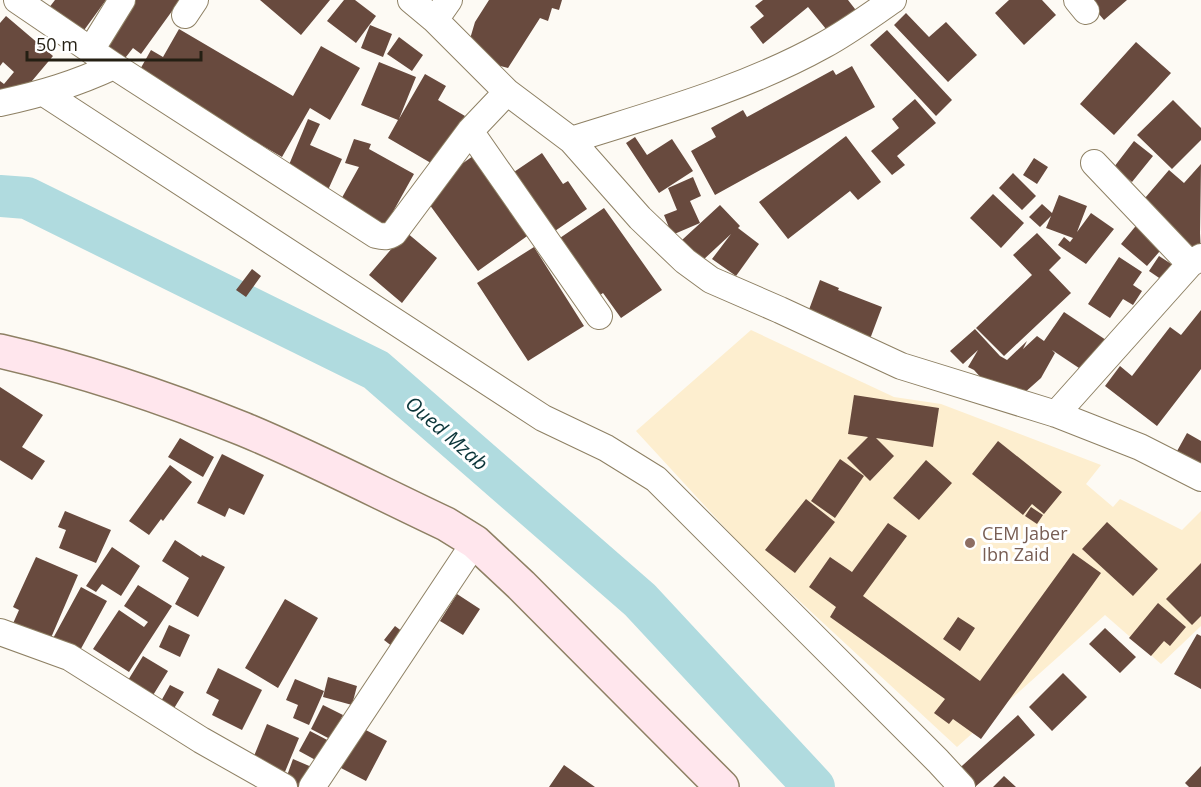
<svg xmlns="http://www.w3.org/2000/svg" width="1201" height="787" font-family="'Open Sans',sans-serif">
  <style>
    .built { fill: #fdeecf }
    .lines { fill: none; stroke-linecap: round; stroke-linejoin: round }
    .river { stroke: #b0dbdf; stroke-width: 42 }
    .building { fill: #684a3e }
    .street-casing { stroke: #8e8064; stroke-width: 28 }
    .secondary-casing { stroke: #8e8064; stroke-width: 36 }
    .street { stroke: #fff; stroke-width: 26 }
    .secondary { stroke: #ffe6ed; stroke-width: 33 }
    .education-dot { fill: #8d6e63; stroke: #fff; stroke-width: 2 }
    .labels { text-anchor: middle; dominant-baseline: central; stroke-width: 6; stroke-linejoin: round; paint-order: stroke }
    .education-label { font-size: 18px; fill: #785e54; stroke: #fff; text-anchor: start }
    .water-label { font-size: 20px; font-style: italic; fill: #0b3539; stroke: #fff }
  </style>
  <rect width="100%" height="100%" fill="#fdfaf4"/>
  <path class="built" d="M751 330 894 397 941 404 1101 465 1086 484 1113 507 1120 499 1182 530 1201 511V626L1161 664 1105 615 957 747 751 556 636 431Z"/>
  <g class="lines">
    <path class="river" d="M0 196 27 198 376 370 640 600 814 787"/>
  </g>
  <path class="building" d="M55 0H106L82 33 48 9Z
    M123 0H180L141 54 133 48 122 62 94 43Z
    M260 0H330L301 35Z
    M344 0H355L376 16 356 43 327 21Z
    M489 0H562L559 10 552 8 548 21 540 18 508 68 489 63 467 49 475 22Z
    M763 0H848L862 18 835 40 808 7 763 44 750 27 764 16 755 6Z
    M1009 0H1042L1056 15 1024 45 995 13Z
    M1087 0H1127L1104 20Z
    M906 13 929 37 946 22 977 55 948 82 894 25Z
    M6 16 53 56 5 113 0 108V81L4 84 14 72 3 62 0 66V23Z
    M370 25 392 34 383 57 361 48Z
    M179 29 293 96 321 46 360 68 330 120 310 108 282 157 138 73 151 50 163 57Z
    M887 30 952 100 936 116 870 45Z
    M399 37 423 55 412 71 387 54Z
    M1136 42 1171 73 1114 135 1080 104Z
    M379 62 416 77 399 119 425 74 446 86 438 100 465 116 436 166 388 138 398 120 361 105Z
    M852 66 875 107 715 195 691 151 716 137 711 128 743 110 747 117 833 70 836 75Z
    M915 99 936 123 897 156 905 165 892 175 871 151 899 128 892 119Z
    M1173 100 1201 128V140L1172 169 1137 135Z
    M308 119 320 124 310 145 342 159 328 190 286 172Z
    M846 136 881 182 858 200 850 191 788 239 759 202Z
    M635 137 647 155 672 139 693 171 659 193 626 143Z
    M354 139 371 144 369 149 414 174 384 228 339 203 359 167 345 163Z
    M1134 141 1153 156 1132 182 1114 167Z
    M542 153 563 184 568 181 587 209 552 233 511 174Z
    M473 156 530 234 478 271 421 193Z
    M1034 158 1048 167 1037 184 1023 175Z
    M1201 164 1200 233 1201 255 1139 205 1169 170 1184 183Z
    M1013 173 1036 196 1022 210 999 188Z
    M693 177 701 196 690 201 700 223 672 235 664 215 677 210 668 188Z
    M993 194 1024 223 1001 248 970 218Z
    M1059 195 1087 206 1077 232 1091 213 1114 229 1086 264 1058 245 1064 237 1070 242 1073 238 1046 228 1051 216 1040 227 1029 217 1042 204 1052 213Z
    M720 205 740 226 738 228 759 244 736 276 712 259 731 234 702 261 682 240Z
    M604 208 662 290 621 318 603 293 594 299 554 242Z
    M1139 222 1166 244 1147 266 1121 244Z
    M406 232 437 258 402 303 369 275Z
    M1037 233 1061 258 1049 270 1071 293 1004 356 976 328 1032 275 1013 255Z
    M534 247 584 326 528 361 477 283Z
    M1159 256 1176 267 1165 282 1149 271Z
    M1119 257 1142 272 1133 285 1142 291 1133 305 1123 299 1110 318 1088 304Z
    M252 269 261 276 246 297 236 290Z
    M820 280 839 288 838 290 882 307 870 339 807 315Z
    M1201 310V369L1157 426 1105 386 1120 366 1132 376 1170 327 1181 335Z
    M1064 312 1106 340 1085 372 1052 350 1055 353 1041 378 1013 403 994 392 974 370 968 367 978 350 963 364 950 351 975 329 1000 356 1007 360 1027 341 1023 349 1037 336 1044 341Z
    M0 387 43 415 22 447 45 461 32 480 0 460Z
    M854 395 939 408 933 447 876 438 894 456 870 481 847 458 868 437 848 434Z
    M1187 433 1201 441V471L1171 462Z
    M180 438 214 457 203 477 168 457Z
    M998 441 1062 492 1044 514 1032 504 1023 515 972 474Z
    M222 454 264 475 244 515 229 508 225 517 197 503Z
    M840 459 864 476 835 518 811 501Z
    M926 460 952 483 919 520 893 498Z
    M170 465 192 482 163 521 161 519 149 535 129 521Z
    M806 499 835 522 795 573 765 550Z
    M1031 507 1043 515 1037 524 1025 516Z
    M65 511 111 530 96 563 59 548 66 530 58 527Z
    M1107 522 1158 569 1133 596 1082 549Z
    M888 523 907 536 863 596 980 681 1073 553 1101 573 981 739 953 719 949 724 934 713 945 699 830 617 836 607 809 587 830 557 852 572Z
    M175 540 201 557 202 555 225 567 198 617 175 604 189 578 162 561Z
    M112 547 140 566 121 596 102 584 96 592 86 586Z
    M36 557 78 575 44 654 7 637 19 610 13 607Z
    M1201 563V616L1192 625 1166 599Z
    M138 585 172 606 129 672 93 649 119 610 144 627 148 622 124 606Z
    M81 587 107 601 71 667 45 653Z
    M457 594 480 609 463 635 440 621Z
    M285 599 318 618 278 688 245 668Z
    M1158 603 1186 627 1170 646 1164 641 1151 656 1129 638Z
    M958 617 975 628 960 651 943 639Z
    M169 625 190 635 180 657 159 647Z
    M395 626 403 632 393 647 384 640Z
    M1105 628 1136 657 1120 673 1089 644Z
    M1197 634 1201 636V689L1174 674Z
    M143 656 168 671 142 713 117 698Z
    M218 668 262 690 242 730 212 715 219 700 206 693Z
    M1063 673 1087 697 1052 731 1029 707Z
    M328 677 357 686 352 705 323 697Z
    M295 679 324 691 309 725 293 718 298 705 286 700Z
    M170 685 184 692 173 710 160 703Z
    M323 705 343 715 330 739 311 729Z
    M1018 715 1035 735 975 787H962L952 775Z
    M267 724 299 738 282 779 250 766Z
    M360 727 387 741 366 781 339 767Z
    M310 731 333 743 321 763 299 751Z
    M293 759 314 768 306 787H291L284 784Z
    M564 765 595 787H549Z
    M1201 766V787H1189L1185 783Z
    M1004 776 1016 787H993Z"/>
  <g class="lines">
    <g class="street-casing">
      <path id="street" d="M17 0 114 66 376 235C384 237 388 237 394 233L470 131 507 92
        M411 0 435 20
        M449 0 435 20 507 92 571 140 640 218 685 261 711 280 780 310 901 366 1056 414 1140 447 1201 478
        M1077 0 1086 11
        M185 15 195 0
        M91 50 122 0
        M44 93 543 418 606 448 656 479 938 761 962 787
        M0 103C42 94 75 84 114 66
        M470 131 599 316
        M571 140C656 113 745 89 824 45 848 32 871 15 893 0
        M1094 163 1190 264
        M1056 414 1190 264 1201 257
        M0 632 69 657 201 740 284 787
        M312 787 475 542"/>
    </g>
    <g class="secondary-casing">
      <path id="secondary" d="M0 351C83 370 164 397 243 429 311 457 380 493 446 524L475 542 521 585 722 787"/>
    </g>
    <use href="#street" class="street"/>
    <use href="#secondary" class="secondary"/>
  </g>
  <circle class="education-dot" cx="970" cy="543" r="6"/>
  <g class="labels">
    <g class="education-label">
      <text x="982" y="533">CEM Jaber<tspan x="982" dy="21">Ibn Zaid</tspan></text>
    </g>
    <g class="water-label">
      <text transform="translate(447 433) rotate(41)">Oued Mzab</text>
    </g>
  </g>
  <path d="M27 51v9h174v-9" fill="none" stroke="#241f13" stroke-width="3"/>
  <text x="36" y="51" font-size="18" fill="#241f13" stroke="#ffffff" stroke-width="4.5" paint-order="stroke">50 m</text>
</svg>
